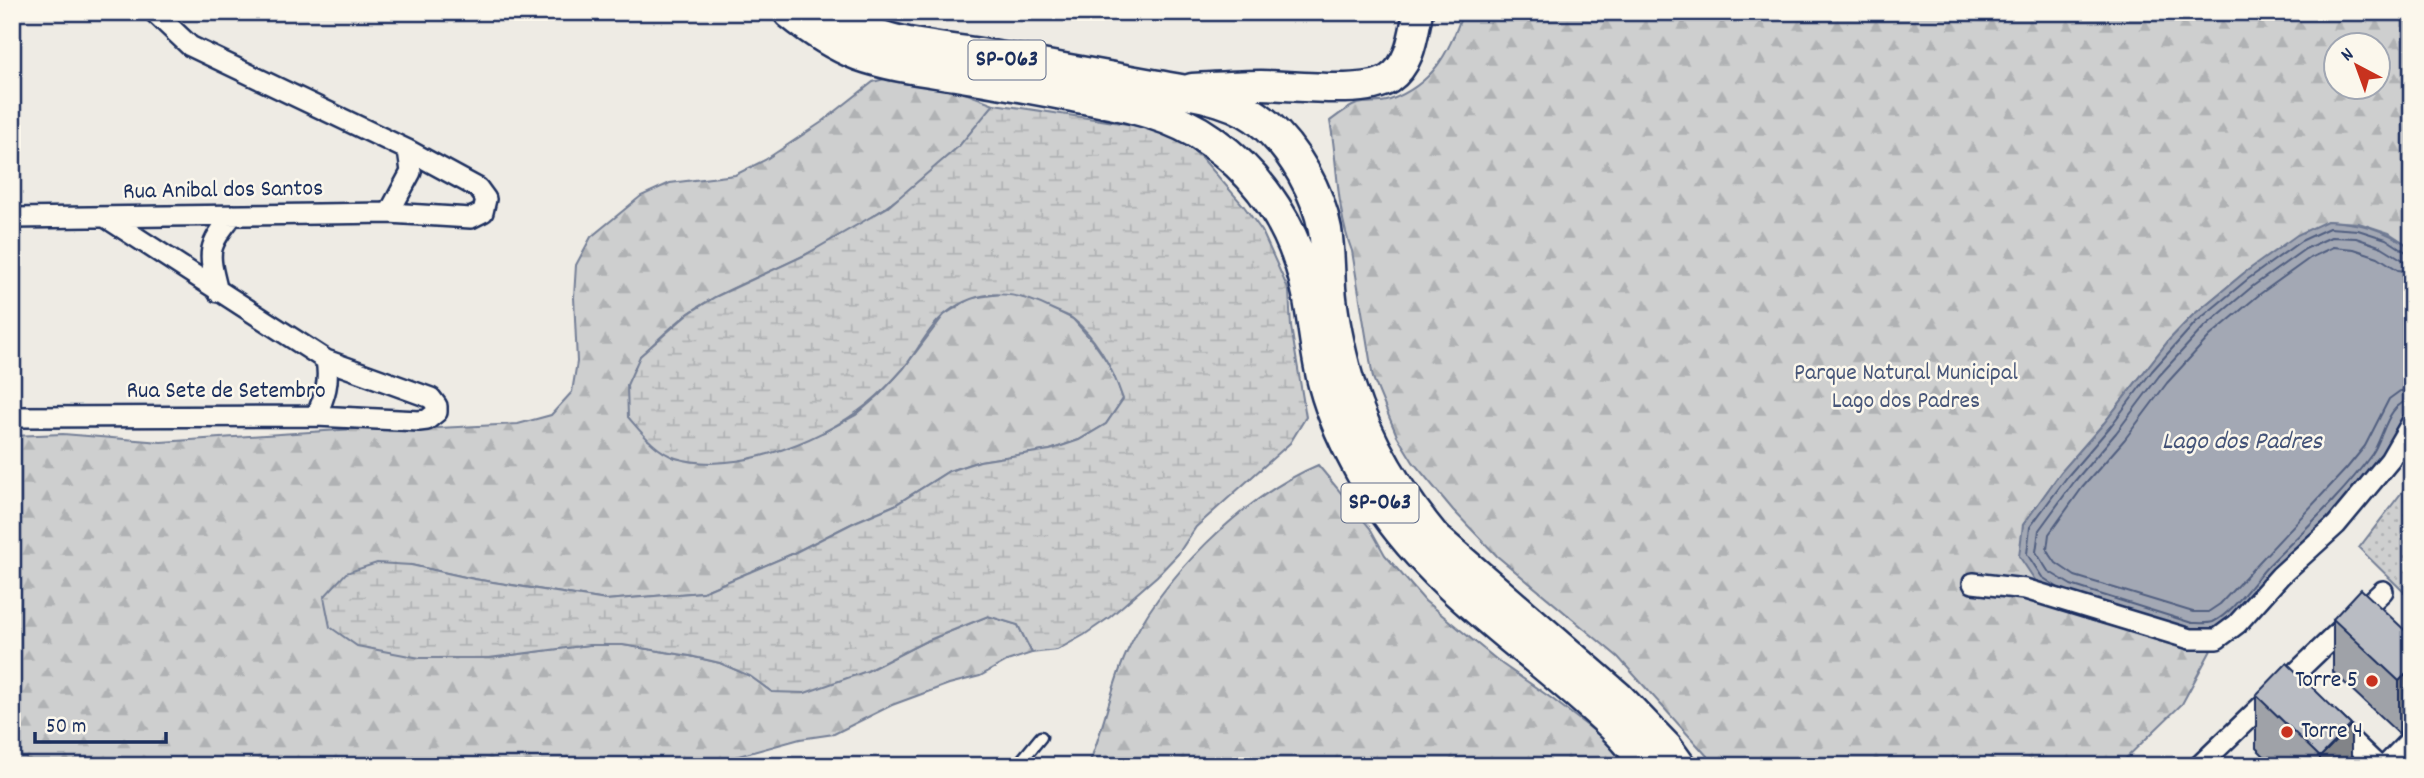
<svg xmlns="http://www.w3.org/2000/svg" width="2424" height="778" font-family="Dekko,sans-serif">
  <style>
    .grass { fill: url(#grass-dots); stroke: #747f96; stroke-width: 2 }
    .forest { fill: url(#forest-firs); stroke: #747f96; stroke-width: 2; fill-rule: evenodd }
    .wetland { fill: url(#wetland-marsh); stroke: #747f96; stroke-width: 2 }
    .water { fill: #a3a8b4; stroke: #6d7892; stroke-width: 2 }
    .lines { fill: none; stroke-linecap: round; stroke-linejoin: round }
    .shore { stroke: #515f80; stroke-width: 2 }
    .lane-casing { stroke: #1b2f5e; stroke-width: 15 }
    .street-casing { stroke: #1b2f5e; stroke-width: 24 }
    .secondary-casing { stroke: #1b2f5e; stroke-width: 33 }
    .primary-casing { stroke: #1b2f5e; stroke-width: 37 }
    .lane { stroke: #fbf7ec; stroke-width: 10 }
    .street { stroke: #fbf7ec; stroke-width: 19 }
    .secondary { stroke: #fbf7ec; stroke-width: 28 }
    .primary { stroke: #fbf7ec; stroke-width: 32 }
    .wall { fill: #9fa2a8; stroke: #1b2f5e; stroke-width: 2 }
    .shaded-wall { fill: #828488; stroke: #1b2f5e; stroke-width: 2 }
    .building { fill: #b9bcc3; stroke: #1b2f5e; stroke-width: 2 }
    .poi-dot { fill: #c8321e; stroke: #fbf7ec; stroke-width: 2.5 }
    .labels { text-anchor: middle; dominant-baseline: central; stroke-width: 5; stroke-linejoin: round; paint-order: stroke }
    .shield { fill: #fbf7ec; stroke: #5e6b89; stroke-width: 2 }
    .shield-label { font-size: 23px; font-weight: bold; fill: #1b2f5e }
    .street-label { font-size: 24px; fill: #1b2f5e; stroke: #fbf7ec }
    .park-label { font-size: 24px; fill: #48577a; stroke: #fbf7ec }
    .poi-label { font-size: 24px; fill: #1b2f5e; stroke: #fbf7ec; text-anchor: end }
    .water-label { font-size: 26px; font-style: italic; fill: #445378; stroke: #fbf7ec }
  </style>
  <defs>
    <pattern id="grass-dots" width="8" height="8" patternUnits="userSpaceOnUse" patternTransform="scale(1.75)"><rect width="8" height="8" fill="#cecfcf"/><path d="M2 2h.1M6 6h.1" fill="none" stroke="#b0b2b4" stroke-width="1.8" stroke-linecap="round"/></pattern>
    <pattern id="forest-firs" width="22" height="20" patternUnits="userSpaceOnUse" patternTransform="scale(1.75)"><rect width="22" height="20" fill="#cecfcf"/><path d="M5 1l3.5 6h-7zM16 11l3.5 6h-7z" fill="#b0b2b4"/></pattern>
    <pattern id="wetland-marsh" width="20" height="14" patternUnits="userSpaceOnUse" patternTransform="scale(1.75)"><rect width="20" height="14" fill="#cecfcf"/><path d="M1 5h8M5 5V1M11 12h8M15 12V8" fill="none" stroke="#b0b2b4"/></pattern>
  </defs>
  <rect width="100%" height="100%" fill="#eeebe4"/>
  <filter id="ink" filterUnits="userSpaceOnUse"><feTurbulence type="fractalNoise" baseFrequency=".0143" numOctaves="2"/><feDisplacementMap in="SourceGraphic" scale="14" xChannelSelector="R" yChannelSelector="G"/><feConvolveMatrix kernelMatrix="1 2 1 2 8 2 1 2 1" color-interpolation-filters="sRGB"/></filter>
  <g filter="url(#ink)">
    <path class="grass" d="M2412 479V600L2359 548Z"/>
    <path class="forest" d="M1463 12H2412V248L2389 233 2359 223 2327 221 2244 273 2192 316 2169 340 2104 423 2061 472 2023 525 2217 639 2182 704 2118 766H1716L1618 657 1497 556 1453 510 1413 462 1397 436 1373 378 1352 251C1336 210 1338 164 1330 121 1338 115 1348 107 1357 104 1368 101 1380 104 1390 100 1433 84 1449 53 1463 12ZM2336 46H2378V88H2336Z
      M903 74 933 81 994 104C948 169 874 221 803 256 766 275 723 289 689 313 671 326 656 342 640 356L648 440 675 458 709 462 824 432 856 415 879 395 903 369 944 315 971 298 1008 293 1042 303 1073 319 1094 343 1113 370 1123 399 1106 424 1079 440 1050 450 980 461 949 471 895 505 855 522 792 554 703 592 606 600 474 579 411 565 420 658H489L589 645H623L690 656 720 663 750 676 772 692 867 671 924 642 988 616 1018 625 1032 653 1007 661 980 676 949 684 892 705 834 734 800 739 735 757 712 766H17L12 754V436L63 434 161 442 355 429H418L518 424 551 415 572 392 577 362 574 297 576 265 591 237 641 196 670 183 735 175 765 160 822 122 873 82Z
      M1318 465 1370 528 1385 555 1425 601 1502 664 1551 698 1602 737 1626 766H1088C1104 729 1110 690 1126 654 1159 579 1243 497 1318 465Z"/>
    <path class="wetland" d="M994 104 1147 127 1176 137 1202 158 1243 205 1262 231 1289 291 1291 327 1306 417 1290 443 1196 527 1178 554 1157 576 1110 617 1084 635 1057 650 1032 653 1018 625 988 616 924 642 867 671 805 693 772 692 750 676 720 663 690 656 623 645H589L489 658H420L357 646 330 627 324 597 346 573 377 563 411 565 474 579 606 600 703 592 792 554 855 522 895 505 949 471 980 461 1050 450 1079 440 1106 424 1123 399C1113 370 1098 339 1073 319 1068 315 1060 313 1054 310 1017 291 980 286 945 314 928 328 917 352 903 369 895 378 886 388 877 396 833 437 736 477 676 458 656 452 641 432 628 417L627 385 640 356 688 314 715 297 805 255 888 207 959 146Z"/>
    <path class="water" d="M2327 221C2362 223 2382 228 2412 248V410L2388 460 2217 639 2037 583 2019 556 2023 525 2061 472 2104 423 2169 340 2192 316 2244 273 2297 235Z"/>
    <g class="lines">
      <path class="shore" d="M2412 262 2403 260 2382 247 2356 238 2331 237 2305 249 2253 286 2203 328 2159 376 2116 433 2074 482 2039 530 2036 552 2048 571 2071 585 2192 623C2198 623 2207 624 2213 622 2234 612 2253 581 2270 564 2305 529 2343 494 2372 454 2384 437 2387 402 2412 400
        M2412 272 2398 270 2378 257 2354 249 2333 247 2310 258 2260 294 2210 336 2167 383 2125 439 2082 488 2049 534 2047 550 2056 563 2075 576 2193 612H2208L2220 604 2347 468 2365 446 2389 399 2400 391 2412 390
        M2057 587 2042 577 2027 554 2030 527 2067 477 2110 427 2152 371 2196 322 2248 279 2301 241 2329 228 2358 230 2386 239 2406 252 2412 253"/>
      <g class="lane-casing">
        <path id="lane" d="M1017 766 1041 737"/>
      </g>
      <g class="street-casing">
        <path id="street" d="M389 213 471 218 483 212 486 199 478 188 408 150
          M12 218 389 213 411 172 408 150 190 46 154 12
          M218 292C208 252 206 248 233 215
          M316 416C325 396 330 382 326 360
          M12 417 316 416 419 421 427 420 437 412V406L431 398 326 360 105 217
          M1973 583 2025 589 2190 639H2217L2237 624 2280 576 2336 525 2390 460 2412 422
          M2365 608 2383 591
          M2332 722 2378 766
          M2199 766 2351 620
          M2385 766 2412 738"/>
      </g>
      <g class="secondary-casing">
        <path id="secondary" d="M1192 88C1215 87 1238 85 1261 85 1291 85 1365 95 1389 79 1411 64 1413 36 1418 12"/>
      </g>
      <g class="primary-casing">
        <path id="primary" d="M790 12C811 29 834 44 859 54 890 65 924 69 956 74 999 81 1041 89 1084 97 1129 105 1173 114 1211 141 1263 178 1296 231 1309 294 1315 324 1317 355 1325 385 1334 419 1350 451 1367 481 1424 584 1530 644 1612 724 1626 737 1637 752 1649 766
          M828 12C872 44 928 47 980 55 1037 65 1095 76 1152 86 1191 93 1236 97 1266 125 1294 150 1318 192 1325 230 1328 249 1328 269 1329 288 1331 313 1337 342 1343 366 1359 430 1393 488 1434 538L1618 698 1666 748 1679 766"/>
      </g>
      <use href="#lane" class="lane"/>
      <use href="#street" class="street"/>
      <use href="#secondary" class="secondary"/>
      <use href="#primary" class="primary"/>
    </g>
    <path class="wall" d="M2333 619 2412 637 2399 734 2333 672Z
      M2256 695 2351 766H2274L2256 748Z"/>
    <path class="shaded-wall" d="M2412 668V721L2399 734V681Z
      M2351 725V766H2320V757Z"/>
    <path class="building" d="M2361 589 2412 637V668L2399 681 2333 619Z
      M2287 663 2351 725 2320 757 2256 695Z"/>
  </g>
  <g class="poi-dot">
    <circle cx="2372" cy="681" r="7"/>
    <circle cx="2287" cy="732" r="7"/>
  </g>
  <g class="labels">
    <g class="shield">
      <rect x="968.5" y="40.5" width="77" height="39" rx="5"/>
      <rect x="1341.5" y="483.5" width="77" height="39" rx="5"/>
    </g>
    <g class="shield-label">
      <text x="1007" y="60">SP-063</text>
      <text x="1380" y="503">SP-063</text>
    </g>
    <g class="street-label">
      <text transform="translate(223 191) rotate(-1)">Rua Anibal dos Santos</text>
      <text x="226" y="392">Rua Sete de Setembro</text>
    </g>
    <g class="park-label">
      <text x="1906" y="374">Parque Natural Municipal<tspan x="1906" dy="28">Lago dos Padres</tspan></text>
    </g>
    <g class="poi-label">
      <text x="2358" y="681">Torre 5</text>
      <text x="2301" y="732" text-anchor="start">Torre 4</text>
    </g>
    <g class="water-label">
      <text x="2242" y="442">Lago dos Padres</text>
    </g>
  </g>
  <rect width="2424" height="778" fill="none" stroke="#fbf7ec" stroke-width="42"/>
  <rect x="21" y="21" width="2382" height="736" fill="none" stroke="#1b2f5e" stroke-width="2.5" filter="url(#ink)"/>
  <g transform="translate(2357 66) rotate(319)"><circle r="33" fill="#fbf7ec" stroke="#a1a7b3" stroke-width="2"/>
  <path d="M0-5L12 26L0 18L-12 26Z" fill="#c8321e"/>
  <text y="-10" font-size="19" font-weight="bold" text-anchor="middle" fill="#1b2f5e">N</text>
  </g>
  <path d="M35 732v10h131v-10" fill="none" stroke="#1b2f5e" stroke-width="3.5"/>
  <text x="46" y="732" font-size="21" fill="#1b2f5e" stroke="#fbf7ec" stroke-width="5" paint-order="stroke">50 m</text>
</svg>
